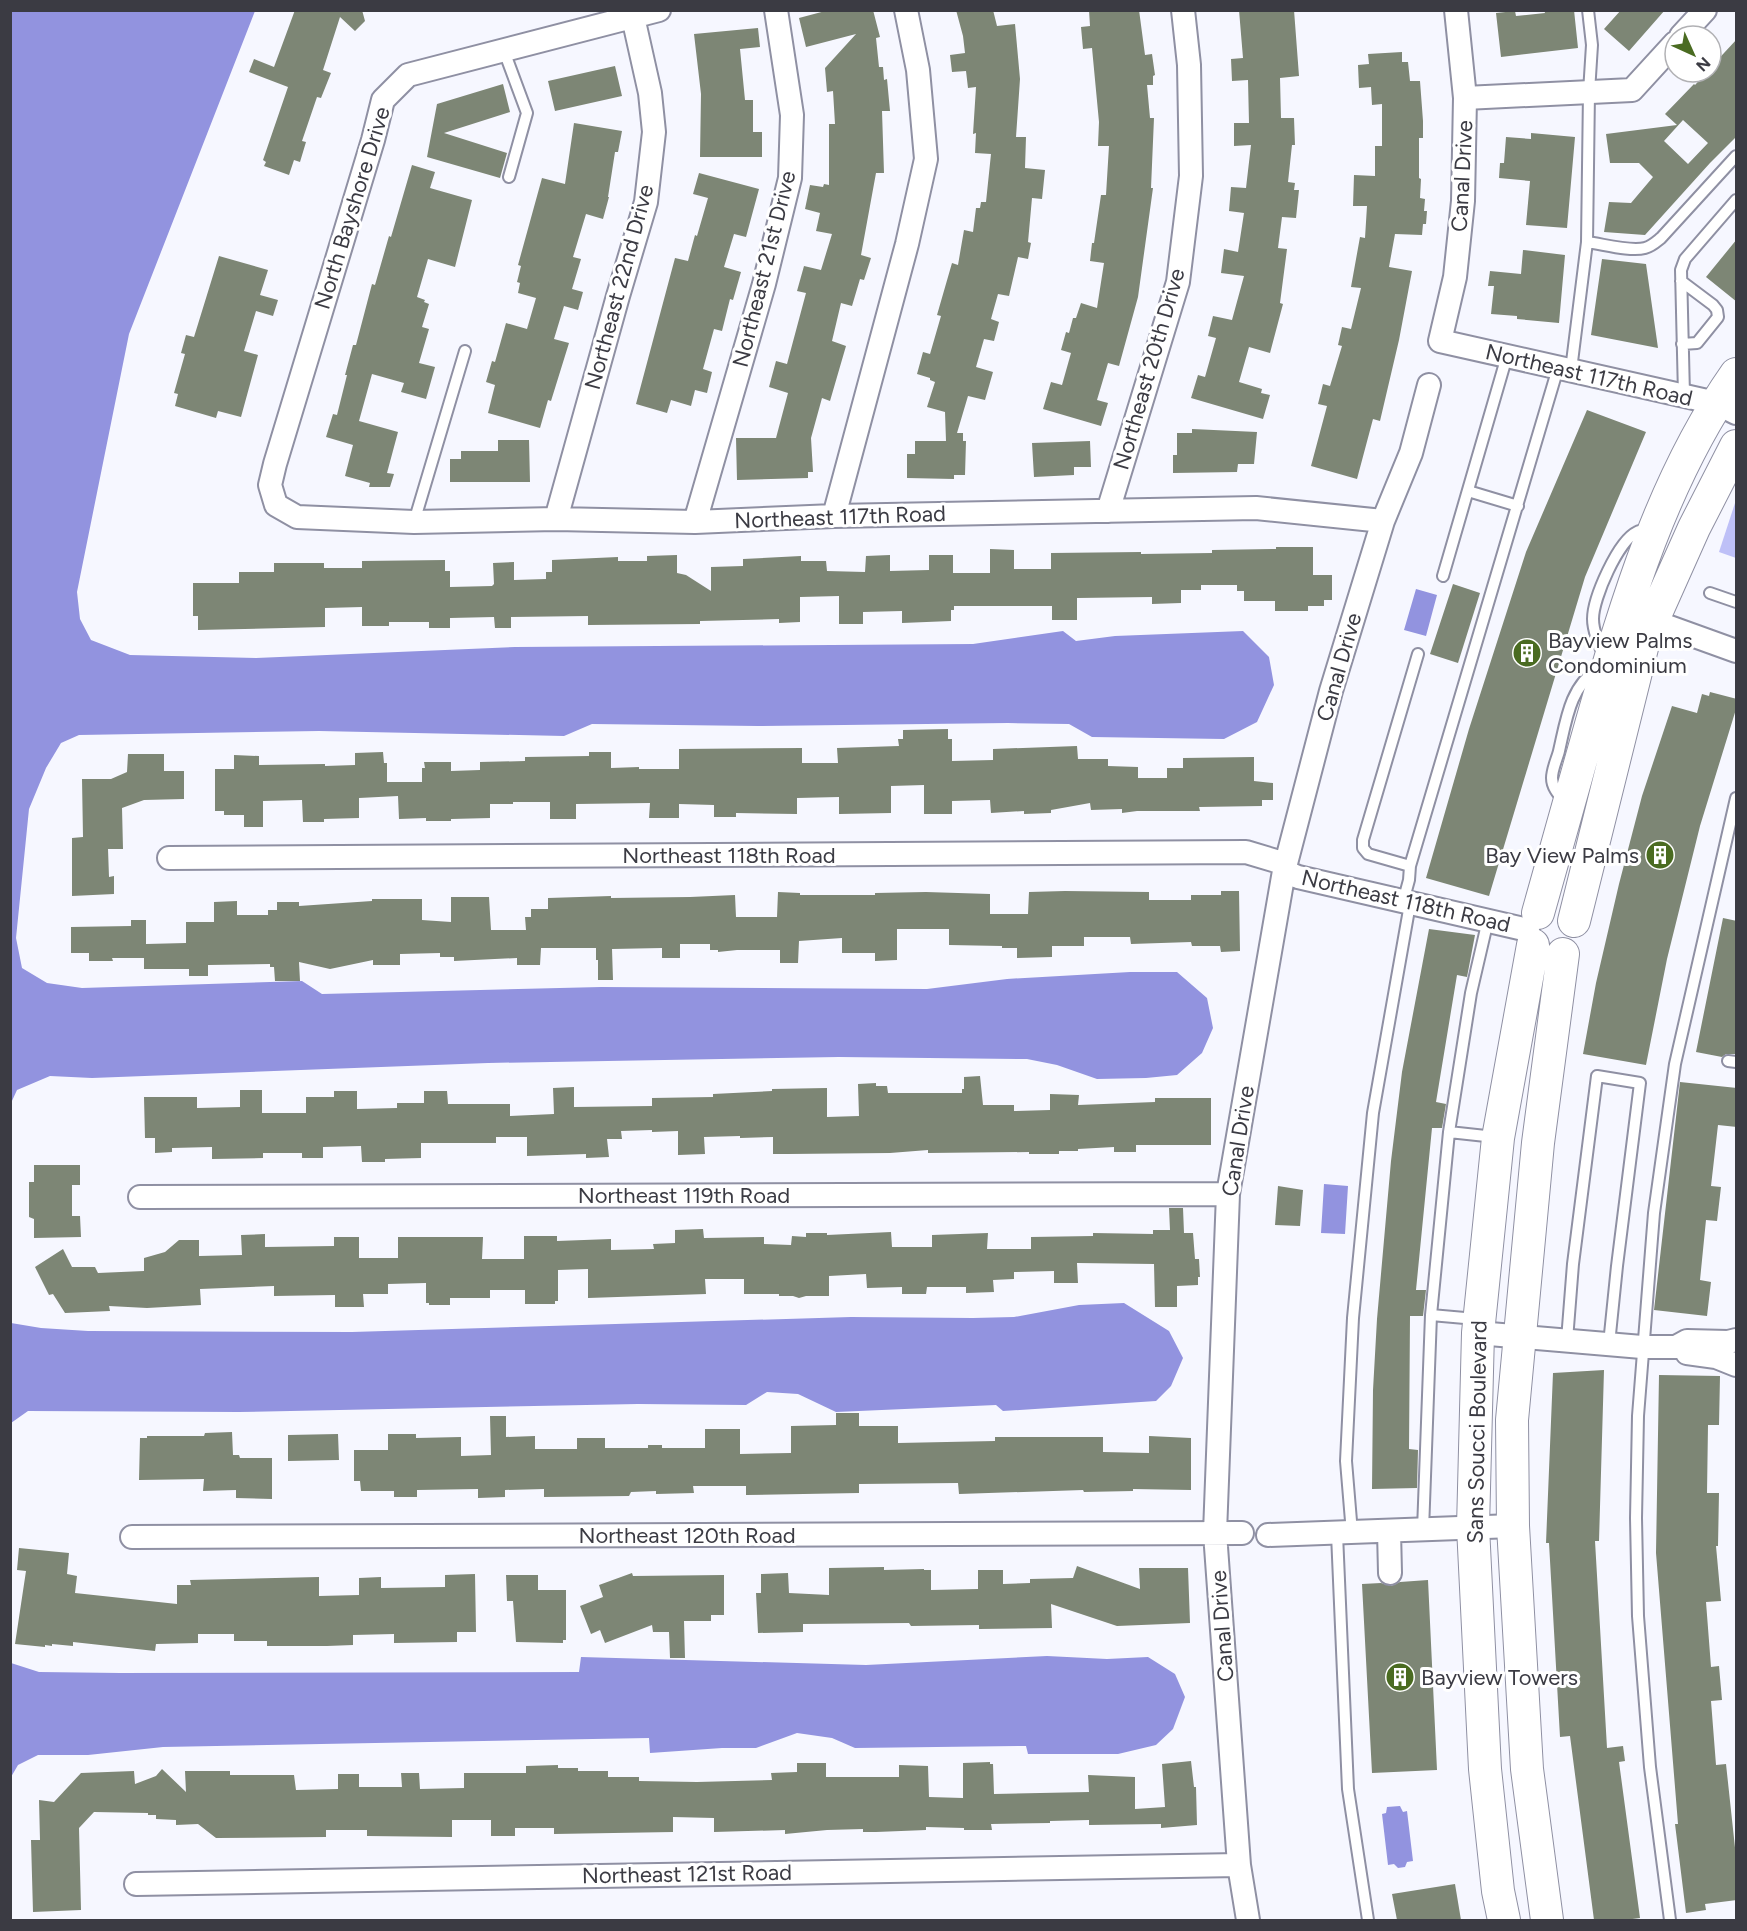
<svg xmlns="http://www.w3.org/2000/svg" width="1747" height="1931" font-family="Figtree,sans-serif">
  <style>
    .green { fill: #bec0f7 }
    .water { fill: #9293df }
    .building { fill: #7d8675; fill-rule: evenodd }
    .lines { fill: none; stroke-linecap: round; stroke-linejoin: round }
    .lane-casing { stroke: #8f90a3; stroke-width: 14 }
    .street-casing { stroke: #8f90a3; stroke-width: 26 }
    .secondary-casing { stroke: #8f90a3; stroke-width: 34 }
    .lane { stroke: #fff; stroke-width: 10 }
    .street { stroke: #fff; stroke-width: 22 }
    .secondary { stroke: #fff; stroke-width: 32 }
    .labels { text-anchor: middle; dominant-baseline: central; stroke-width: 6; stroke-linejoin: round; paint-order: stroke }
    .street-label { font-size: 22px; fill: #3b3b43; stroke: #fff }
    .poi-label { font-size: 22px; fill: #3b3b43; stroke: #fff; text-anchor: start }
  </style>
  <rect width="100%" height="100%" fill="#f6f7ff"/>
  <path class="green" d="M1736 500V558L1719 552Z"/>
  <path class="water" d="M11 11H255L129 334 77 592 80 619 91 640 130 655 256 658 515 647 973 644 1063 631 1076 641 1115 636 1243 631 1269 657 1274 685 1257 722 1224 739 1092 737 1069 724 1008 723 758 726 592 724 564 736 319 731 79 735 61 743 46 768 29 809 16 938 22 968 47 983 82 988 302 981 322 994 601 987 927 989 1007 979 1130 972H1177L1207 998 1213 1028 1202 1053 1177 1075 1146 1078 1097 1079 1057 1065 1027 1059 839 1057 488 1063 92 1078 50 1076 17 1090 11 1103Z
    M1416 589 1437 595 1426 636 1404 630Z
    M1324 1184 1348 1186 1345 1234 1321 1233Z
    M1124 1303 1169 1331 1183 1358 1171 1386 1156 1401 1003 1411 996 1405 836 1412 798 1394 767 1392 746 1405 638 1404 239 1412 28 1411 11 1423V1323L41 1328 88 1331 352 1332 851 1317 973 1318 1014 1317 1079 1305Z
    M1047 1656 1107 1659 1148 1657 1175 1674 1185 1697 1173 1729 1156 1745 1118 1754H1028L1026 1746 855 1748 832 1738 797 1733 756 1748H722L650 1753 649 1738 163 1747 88 1755H38L18 1765 11 1777V1663L39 1672 120 1673 579 1672 581 1657 866 1665Z
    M1400 1806 1403 1812 1407 1811 1413 1861 1407 1862 1405 1867 1398 1868 1394 1864 1388 1865 1382 1814 1386 1813 1387 1807Z"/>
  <path class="building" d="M295 10H362L365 21 355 31 340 17 323 70 331 73 321 98 317 97 302 141 306 142 300 162 294 160 289 175 264 166 266 162 263 160 288 87 249 72 254 59 274 67Z
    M829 10H873L880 37 876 38 879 67H883L884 80 887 79 890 111H882L884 173H876L861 255 871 258 864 280 860 279 852 306 841 303 832 341 846 346 830 401 822 398 811 438 813 472H808V478L737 480 736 438H776L788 393 769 387 776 361 787 364 806 293 797 291 804 266 821 270 832 234 816 231 820 213 805 209 810 185 823 187 824 184 829 185V124H835L833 91 827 92 825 68 856 34 806 47 799 18Z
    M956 10H993L997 26 1015 24 1020 79 1016 137H1026L1025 168 1045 170 1042 199 1032 198 1028 242 1031 243 1028 259 1018 257 1009 296 998 294 991 319 999 322 994 341 984 339 976 367 993 372 985 400 968 396 957 433H963V441H966L965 475H954V479L907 478V454H915V441H946L945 412 927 407 935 382 930 380V378L917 374 923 352 930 354 941 316 937 315 952 263 958 265 964 230 973 232 976 208H980L981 202H986L991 154 975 153 976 133 973 134 976 87 968 88 966 71 952 72 950 55 965 53 963 36Z
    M1089 10H1139L1145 55 1152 54 1155 75 1153 76V85H1147L1150 118H1154L1151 188H1153L1138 297 1119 366 1108 363 1097 400 1108 403 1101 426 1043 409 1051 382 1062 385 1071 353 1061 350 1066 332 1069 333 1073 318H1076L1081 303 1097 308 1104 263 1090 261 1092 243H1094L1101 195H1106L1109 146H1098L1099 122 1092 48 1083 49 1081 27 1090 26Z
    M1239 10H1294L1299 76 1280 78 1281 118H1294L1295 145H1292L1288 182 1295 183 1294 190H1299L1296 218 1282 217 1278 248 1287 249 1280 303 1283 304 1270 353 1249 347 1239 382 1262 389 1261 393 1270 395 1263 419 1191 398 1198 375 1205 377 1216 338 1208 336 1213 316 1232 320 1244 276 1221 273 1224 249 1238 252 1244 213 1229 211 1231 187 1246 188 1251 145 1234 146V123H1249L1248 80 1232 81 1231 59 1243 58Z
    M1544 10H1574L1578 48 1501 57 1496 13 1515 11 1516 16 1545 13Z
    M1621 10H1665L1629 51 1604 29Z
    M758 28 760 47 740 49 745 100H753V132H762V157H700L701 94 694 34Z
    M1737 39V136L1710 163 1645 235 1604 232 1609 202 1631 203 1653 177 1639 163H1610L1606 134 1677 125 1665 114 1694 84 1695 85 1707 72H1711V67ZM1683 120 1708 143 1688 164 1664 141Z
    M1402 52V62H1408L1410 81H1420L1423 121V138H1419V178L1421 179 1420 198 1425 199 1424 211H1427L1426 224H1423L1422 235 1395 234 1389 267 1412 271 1399 340 1380 421 1373 419 1357 479 1311 466 1327 406 1318 404 1323 384 1330 386 1342 346 1338 345 1342 327 1351 329 1361 288 1351 287 1360 237 1365 238 1367 206H1353L1354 175 1375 176V146H1382V104L1372 105 1371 87 1359 88 1358 65 1369 64 1368 54Z
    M615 66 622 96 555 111 548 81Z
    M503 84 510 112 444 133 507 153 500 178 427 157 437 104Z
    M574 123 622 131 618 152H615L608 197H609L603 219 586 214 573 257 581 259 572 289 583 292 578 310 564 306 554 339 569 343 551 401 548 400 540 428 488 413 495 385 486 382 492 361 495 362 506 323 527 329 536 298 518 293 520 283 517 282 521 266 518 265 542 178 565 184Z
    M1531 133 1575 137 1567 228 1526 225 1530 181 1499 178 1500 163H1504L1506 137 1531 139Z
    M412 165 435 172 430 188 472 200 455 267 428 259 417 297 425 300 424 302 429 304 422 327 429 329 419 363 435 367 426 399 401 392 404 383 372 374 359 421 398 432 387 473 394 474 390 487H369L370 483 345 476 353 445 326 437 333 414 337 415 347 375H345L353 345H356L372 284 375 285 389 236 391 237Z
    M699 173 759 189 746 237 734 234 724 267 741 272 733 300 730 299 722 331 714 329 703 369 712 372 707 393 695 390 691 406 671 400 667 413 636 404 675 258 688 261 695 235 697 236 708 198 693 194Z
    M1737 239V302L1706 277Z
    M1523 250 1565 255 1559 323 1517 319V316L1491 314 1494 286H1488L1490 271 1521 274Z
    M219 256 268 270 260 295 278 300 273 316 256 311 244 351 258 355 241 417 218 411 216 418 175 406 178 394 174 393 185 354 181 353 186 335 194 337Z
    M1602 259 1646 264 1658 348 1591 335Z
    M1587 410 1646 432 1585 577 1489 896 1426 878 1469 729 1526 552Z
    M1192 429 1257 432 1254 464H1238L1237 472 1173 473V455H1177V433H1192Z
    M498 440H529L530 482H450V459H461V451H498Z
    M1090 441 1091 467H1074V475L1034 477 1032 443Z
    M1276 547H1313V575H1332V600H1324V606H1308V611H1275V601H1244V591H1237V585H1201V590H1181V603L1152 604V597L1077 598V620H1052V606H954V610H951V621L902 623V611L863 612V624H839V596L800 597V622L779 623V619L700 621V624L588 625V616L511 617V628H495L494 617 450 618V628H429V622H389V626H362V607L325 608V627L198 630V616H193V583H239V572H274V563H324V568H362V561L445 560V571H450V587L492 586 494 584 493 563 514 562V580L546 579V572H552V560L618 557V561H647V556L677 555V573L686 575 711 591V567L743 566V559L801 556V561H826L827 571 865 572 866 556 890 555V571L929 570V555H953V573H990V549L1014 550V569H1051V553L1141 552V554L1212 553V550L1276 549Z
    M1453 584 1480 593 1458 663 1430 654Z
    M1710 692 1737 699V706L1700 826 1667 959 1646 1065 1583 1054 1596 983 1619 884 1642 796 1672 706 1697 713 1702 694 1709 696Z
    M948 729V739H952V761L993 760V749L1077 746 1078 759H1108V766L1138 767V778H1167V768H1183V758L1254 757V781L1273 783V800H1262V806L1199 807 1200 811H1137L1122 813V809L1091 810 1090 803 1051 810V813L1024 814V811L991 813 990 800 952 801V814H924V785L891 786V813L839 814V797L797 798V814L736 813V817H714V805L679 804V818H649L650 803 576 804V819H550V802H513V804H490V818L451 819V821H426V818L399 819 398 796 359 798V818L324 819V822H303L302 800 263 801V827H244V815H224V811H215V769H234V755L259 756V765L325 764V766L355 765V753L383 752 384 763H387V782H422V768H425L424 762H451V771L480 770V762L525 761V757L589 756V752H611V768L639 767V769H679V749L802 748V763H838L837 748 899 746 898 739H903V730Z
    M128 754H164V771H184V799L144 800 122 808 123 849H108L109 877 114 876V894L72 896V838L83 837 82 779H111L127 772Z
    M1065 891 1149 892V900H1191V895H1221V891H1239L1240 951 1221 952 1220 946H1192L1191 942 1131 944 1130 937H1084V946H1052V957L1017 958V948H1002V946L949 945V929H897V960L875 961V953H842V938L799 941 798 963H780V950H737L718 952V950H710V944H680V958H662V948L612 949 613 980H598V960H596V948H541L540 965H517V958L454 961V957H440V953L400 954V965H373V960L330 969 299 962 300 981H275L274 967H270V964L208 965V976H189V969H144V958H112L113 961H89V953H71V927L131 926V920H146V944L186 943V922H214V902L237 901V915H268V910H277V902H299V906L372 901V899H422V920L451 922V897H489L491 930H526L525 917H531V909H548V898L611 896V898L690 897 735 895 736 917H777L778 892 800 893V895H875V893L926 892 990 894V914H1028L1029 892Z
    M1723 918 1737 921V1049L1735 1054H1726L1722 1057 1696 1052Z
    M1429 929 1475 935 1467 977 1457 975 1436 1102 1446 1104 1442 1128H1432L1416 1290H1426L1423 1316H1410L1409 1449 1418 1450 1417 1488 1372 1489 1373 1390 1377 1319 1391 1161 1402 1072Z
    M980 1076 983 1105H1014V1111L1050 1110V1094L1079 1095 1078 1105 1155 1102V1098H1211V1145H1136V1152H1114V1147L1078 1149V1151H1059V1154H1029V1152L928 1153V1150L890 1153 788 1154H773V1137L740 1138V1136L704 1137 705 1154 678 1155V1131L652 1132V1130L621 1131 622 1139H607L609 1157 586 1158V1154L527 1156V1137H496V1143H421V1158L385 1159V1162H362L361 1146 323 1147V1158H302V1153H263V1158L212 1159V1147L172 1148V1152L155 1153V1138H145L144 1097H197V1108L240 1107V1090H262V1113H306V1097H334V1091H357V1109L397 1108V1103H424V1091H447L448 1104H510V1116L554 1114 553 1088 574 1087V1107L652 1106V1098L713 1097V1094L772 1091V1089L827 1088V1117L859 1116 858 1084 876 1083V1086H887L888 1093H962V1089H964V1077Z
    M1680 1082 1737 1088V1127L1718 1125 1711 1186 1721 1187 1717 1221 1706 1220 1700 1280 1711 1282 1707 1316 1654 1310Z
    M34 1165H80V1185H72V1216H80L81 1237 34 1238V1219L29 1217V1182H34Z
    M1278 1186 1303 1190 1300 1226 1275 1225Z
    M1169 1208H1183L1184 1233H1193L1195 1259H1199L1200 1277H1198V1285L1177 1286V1307H1155L1154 1264 1077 1263 1078 1283H1054V1271L1014 1272V1279L993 1280 994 1292 966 1293V1287H927L926 1294H902V1287L867 1288 866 1274 829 1276V1296H806L799 1298 793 1296H779V1294H744V1279H705L706 1294 588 1298V1269L558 1270V1301H555V1304H525V1290H490V1298H450V1305H429V1303H426V1283L388 1284V1294H363L364 1307H335V1295L274 1296V1286L200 1289 201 1305 147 1308 109 1306 110 1311 65 1313 53 1294 49 1295 35 1267 63 1249 72 1267H95L98 1273 144 1271V1258L165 1252 179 1240H199V1256L242 1255 241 1235 265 1234V1247L334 1246V1237H359V1258H398V1237H483L482 1259H524V1236H557V1241L611 1239V1250L654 1249 653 1244 675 1243V1230L703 1229 704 1238 764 1237V1244L791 1245 792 1236 806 1237V1233H827V1235L891 1232 892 1247H932V1235L988 1233 987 1249H1031V1237L1093 1236V1233L1153 1234V1230H1170Z
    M1604 1370 1599 1541H1595L1607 1748 1623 1746 1625 1761 1619 1762 1640 1918 1625 1920H1594L1570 1736 1560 1737 1549 1543H1546L1553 1373Z
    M1659 1375 1720 1376 1719 1425H1708L1707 1493H1719L1718 1546H1716L1721 1601 1706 1602 1711 1667 1719 1666 1722 1700 1711 1701 1716 1765 1726 1764 1737 1866V1900L1705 1904 1706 1910 1686 1913 1675 1824H1678L1656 1553Z
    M836 1413H859V1426H898V1443L995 1441V1437H1103V1452L1149 1453V1436L1191 1438V1490L1133 1489V1491L1084 1492 1083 1490 959 1494 958 1483 859 1484V1493L746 1495V1486H693L694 1493 656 1494V1491L631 1492 629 1496 544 1497V1489L505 1490V1497L478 1498V1489L417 1490V1497H394V1491H361L360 1481H354V1450H388V1434H416V1438L461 1437V1456L491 1455 490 1416H506V1437L535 1436V1449H577V1438H605V1448H648V1445H662V1448H705V1429H740V1454L791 1453V1426L836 1425Z
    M232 1432 233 1455H239L240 1458H272V1499L236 1498V1490L203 1491 204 1479 139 1480 140 1438H147V1436H204L205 1433Z
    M338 1434 339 1460 288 1461V1435Z
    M19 1548 69 1553 67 1574 77 1576 75 1593 177 1604V1585H191L190 1580 319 1577V1596L359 1595V1578L381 1577V1588L445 1587V1575L475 1574 476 1632H457V1642L394 1643V1634L353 1635V1645L327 1646H267V1641H234V1634H198V1643L156 1644 155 1651 73 1642V1646L52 1644V1646L45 1645V1647L15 1644 26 1571 17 1570Z
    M1077 1566 1140 1589 1139 1568H1188L1190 1623 1117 1626 1051 1604 1052 1628 979 1629V1625L911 1626 909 1623 803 1624V1632L758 1633 756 1593H761V1574L788 1573 789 1593 829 1595V1568L884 1567V1570L924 1569V1570H931V1590L978 1589V1570H1003V1584L1030 1583V1579L1073 1578Z
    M632 1573 633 1576 724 1575V1615H711V1621H684L685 1658H670L669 1632H653L652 1625 605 1643 600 1630 591 1634 580 1606 603 1597 599 1585Z
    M506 1575H538V1590H566V1640H563V1643L516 1642 513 1601H507Z
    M1428 1580 1437 1770 1372 1773 1362 1584 1381 1583 1391 1586 1400 1582Z
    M1191 1761 1194 1787H1196L1197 1825 1161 1828V1824L1089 1825V1820L1050 1821V1823L991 1824 992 1830H964V1828L926 1827V1830L876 1832H863V1829L827 1830 785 1834V1830L714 1832V1818L673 1817V1832L554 1834V1828H515V1836H491V1820H452V1837L367 1836V1830H326V1837L216 1838 198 1824 176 1825V1820L156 1819V1815H148V1813L94 1812 79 1828 81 1910 33 1912 31 1840H40L39 1800 54 1802 81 1773 134 1771 135 1784 156 1776 162 1769 186 1792 185 1771H230V1775H294L296 1790 338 1789V1774H359V1787H402L401 1773H419L420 1789 464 1788V1773H526V1766L558 1765V1768H578V1771H608V1777H639V1781L697 1782 772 1780 771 1773 797 1772V1763H826V1777H899V1765L928 1766 929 1797 963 1798V1763L990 1762V1764H993L994 1794 1089 1792 1088 1775 1135 1777V1809L1165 1807 1162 1764Z
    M1455 1884 1461 1920H1397L1392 1894Z"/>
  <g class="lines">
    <g class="lane-casing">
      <path id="lane" d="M504 51 527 113 509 177
        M1587 242C1603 244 1630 252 1645 248 1652 246 1656 242 1661 238L1736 156
        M1681 281 1713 305 1717 310 1718 317 1697 343 1682 344
        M1571 370 1587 242 1589 92 1592 45 1588 10
        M1684 395 1681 270 1685 259 1736 200
        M1468 491 1518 506
        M414 522 465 351
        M1443 576 1507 356
        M1710 593 1736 602
        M1604 655C1599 646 1593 630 1593 619 1593 598 1618 541 1637 532 1640 530 1646 530 1651 530
        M1565 802C1559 795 1552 788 1552 778 1552 769 1557 759 1559 751 1566 721 1570 686 1598 669
        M1410 866 1368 854 1363 848V840L1418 654
        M1403 902 1409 880 1410 866 1558 368
        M1728 1061 1736 1062
        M1449 1132 1495 1137
        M1431 1315 1476 1319
        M1567 1340 1573 1264 1597 1076 1640 1083 1617 1266 1609 1344
        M1423 1530 1431 1315 1449 1132 1471 993 1488 920
        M1352 1533 1346 1461 1353 1318 1373 1113 1410 904
        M1337 1534 1348 1789 1368 1920
        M1670 1920 1650 1767 1638 1616 1636 1518 1638 1416 1654 1213 1675 1064 1736 798"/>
    </g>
    <g class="street-casing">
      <path id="street" d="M659 10 408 75 383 100 373 140 275 464 270 485 276 505 297 517 414 522 556 519 695 522 834 516 1256 508 1383 521
        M1456 10 1465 98 1463 201 1455 277 1440 341 1716 403 1736 413
        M1681 36 1705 10
        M1465 98 1632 90 1675 43
        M1108 511 1178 282 1191 176 1189 65 1183 10
        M834 516 907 244 926 159 918 70 906 10
        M556 519 618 296 646 202 654 132 650 93 633 17
        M695 522 764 284 790 178 792 115 776 10
        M1639 616 1736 651
        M169 858 1246 852 1286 864
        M1284 871 1298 877 1528 930
        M140 1197 1228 1194
        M1478 1333 1642 1347H1676L1687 1341 1728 1342 1736 1340
        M1687 1353 1716 1357 1736 1365
        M1389 1531 1390 1573
        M1268 1535 1513 1526
        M132 1537 1242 1533
        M136 1884 1239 1865
        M1248 1920 1239 1865 1215 1533 1228 1194 1284 871 1331 691 1383 521 1411 453 1429 385"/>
    </g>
    <g class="secondary-casing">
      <path id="secondary" d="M1538 913C1556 849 1574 785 1592 721 1627 600 1663 478 1736 374
        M1574 921 1644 640 1694 528 1736 446
        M1504 1920 1498 1891 1485 1769 1473 1527 1478 1333 1498 1138 1533 945
        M1547 1920 1527 1769 1513 1526 1512 1420 1538 1143 1563 954"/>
    </g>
    <use href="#lane" class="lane"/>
    <use href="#street" class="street"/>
    <use href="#secondary" class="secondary"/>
  </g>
  <defs>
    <g id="building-disc" transform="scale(1.5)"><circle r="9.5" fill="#4a6b21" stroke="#fff"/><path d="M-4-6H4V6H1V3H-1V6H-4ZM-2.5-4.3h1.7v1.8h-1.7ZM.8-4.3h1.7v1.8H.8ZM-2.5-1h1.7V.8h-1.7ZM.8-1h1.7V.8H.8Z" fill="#fff"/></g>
  </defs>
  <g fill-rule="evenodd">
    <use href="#building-disc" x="1527" y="653"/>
    <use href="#building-disc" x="1660" y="855"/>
    <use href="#building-disc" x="1400" y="1677"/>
  </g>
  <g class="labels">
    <g class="street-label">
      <text transform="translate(1462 176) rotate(-87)">Canal Drive</text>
      <text transform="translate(352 208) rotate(-73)">North Bayshore Drive</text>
      <text transform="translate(764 269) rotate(-76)">Northeast 21st Drive</text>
      <text transform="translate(619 287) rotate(-75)">Northeast 22nd Drive</text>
      <text transform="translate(1149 369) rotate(-74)">Northeast 20th Drive</text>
      <text transform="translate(1589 375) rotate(13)">Northeast 117th Road</text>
      <text transform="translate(840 517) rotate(-2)">Northeast 117th Road</text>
      <text transform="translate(1339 667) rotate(-74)">Canal Drive</text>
      <text x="729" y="855">Northeast 118th Road</text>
      <text transform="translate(1406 901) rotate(13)">Northeast 118th Road</text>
      <text transform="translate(1238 1141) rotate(-81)">Canal Drive</text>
      <text x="684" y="1195">Northeast 119th Road</text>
      <text transform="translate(1477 1432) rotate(-89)">Sans Soucci Boulevard</text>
      <text x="687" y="1535">Northeast 120th Road</text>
      <text transform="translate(1222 1626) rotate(-94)">Canal Drive</text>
      <text transform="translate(687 1874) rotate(-1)">Northeast 121st Road</text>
    </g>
    <g class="poi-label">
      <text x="1548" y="640">Bayview Palms<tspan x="1548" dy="25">Condominium</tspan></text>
      <text x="1639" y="855" text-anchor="end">Bay View Palms</text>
      <text x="1421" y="1677">Bayview Towers</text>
    </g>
  </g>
  <rect width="1747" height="1931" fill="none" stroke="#3b3b43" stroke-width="24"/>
  <g transform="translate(1693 54) rotate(135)"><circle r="28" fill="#ffffff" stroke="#b1b1b4" stroke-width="1.5"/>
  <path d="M0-4.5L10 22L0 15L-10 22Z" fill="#4a6b21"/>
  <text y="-9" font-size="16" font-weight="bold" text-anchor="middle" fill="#3b3b43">N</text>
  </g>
</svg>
